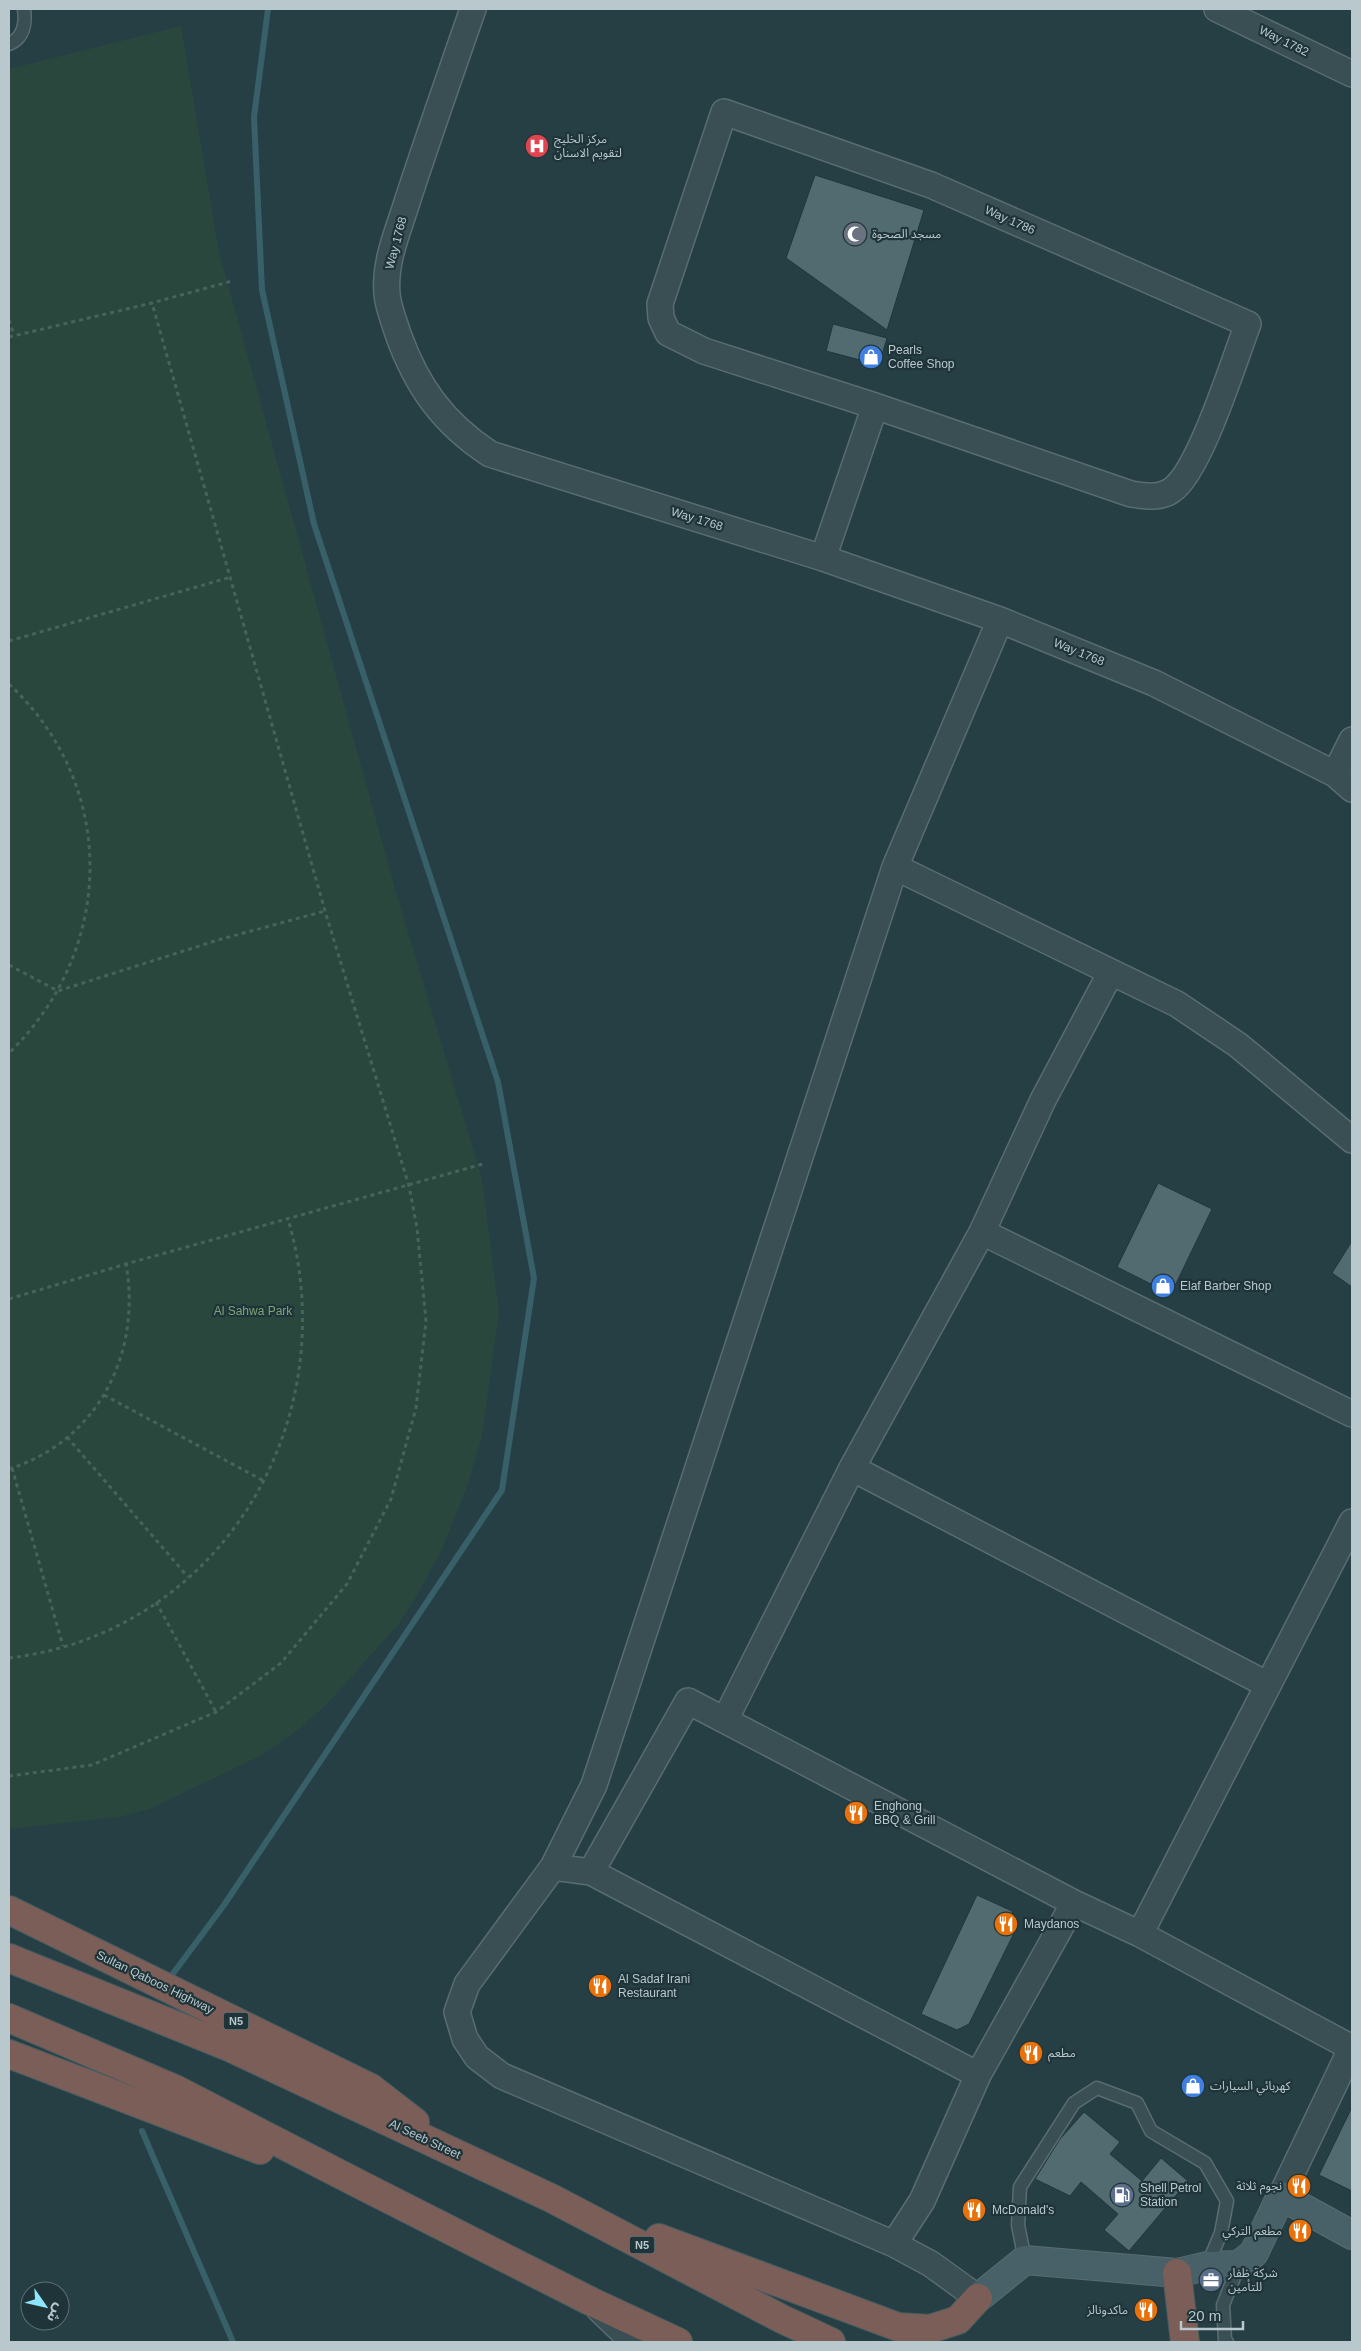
<svg xmlns="http://www.w3.org/2000/svg" width="1361" height="2351" font-family="Helvetica,'Noto Sans Arabic',sans-serif">
  <style>
    .green { fill: #2a473e }
    .lines { fill: none; stroke-linecap: round; stroke-linejoin: round }
    .stream { stroke: #386069; stroke-width: 6 }
    .building { fill: #526b71; stroke: #21363b }
    .lane-casing { stroke: #596c71; stroke-width: 15 }
    .street-casing { stroke: #596c71; stroke-width: 28 }
    .secondary-casing { stroke: #596c71; stroke-width: 30 }
    .highway-casing { stroke: #485c61; stroke-width: 30 }
    .path { stroke: #48635b; stroke-width: 3; stroke-dasharray: 4 4; stroke-linecap: butt }
    .lane { stroke: #3a4f53; stroke-width: 12 }
    .street { stroke: #3a4f53; stroke-width: 25 }
    .secondary { stroke: #486067; stroke-width: 28 }
    .highway { stroke: #7a5e57; stroke-width: 28 }
    .labels { text-anchor: middle; dominant-baseline: central; stroke-width: 4.5; stroke-linejoin: round; paint-order: stroke }
    .shield { fill: #1f3439; stroke: #8a9ca1; stroke-width: 1 }
    .shield-label { font-size: 11px; font-weight: bold; fill: #b8c8cd }
    .street-label { font-size: 12px; fill: #b8c8cd; stroke: #1f3439 }
    .poi-label { font-size: 12px; fill: #b8c8cd; stroke: #1f3439; text-anchor: start }
    .park-label { font-size: 12px; fill: #7da475; stroke: #1f3439 }
  </style>
  <rect width="100%" height="100%" fill="#263f44"/>
  <path class="green" d="M181 26 219 252 396 892 482 1179 499 1312 482 1436 466 1490 442 1549 416 1597 397 1626 326 1705 291 1735 262 1755 150 1809 119 1817 9 1829V69Z"/>
  <g class="lines">
    <path class="stream" d="M172 1975 224 1905 502 1490 534 1278 498 1082 314 524 262 290 254 117 268 9
      M142 2131 233 2342"/>
  </g>
  <path class="building" d="M815 175 924 210 887 330 786 258Z
    M833 324 887 338 879 365 826 351Z
    M1158 1183 1212 1209 1171 1294 1117 1267Z
    M1352 1241V1287L1332 1273Z
    M977 1895 1012 1911 1017 1927 969 2024 957 2030 921 2014Z
    M1352 2107V2191L1319 2175Z
    M1084 2112 1120 2142 1110 2154 1142 2181 1161 2158 1188 2181 1129 2251 1104 2230 1118 2214 1081 2182 1070 2196 1035 2179 1060 2139Z"/>
  <g class="lines">
    <g class="lane-casing">
      <path id="lane" d="M9 44C24 38 26 23 24 9
        M1025 2260 1018 2225 1020 2187 1074 2103 1097 2088 1137 2103 1151 2131 1205 2163 1227 2201 1221 2233 1207 2266
        M1227 2342 1225 2340 1223 2305 1239 2265"/>
    </g>
    <g class="street-casing">
      <path id="street" d="M473 9C451 72 429 135 408 199 399 229 384 261 387 294 388 307 394 321 398 334 417 387 443 423 490 454L823 558 1000 620 1154 683 1335 774 1352 789
        M1217 9 1352 74
        M724 112 931 185 1248 324C1234 360 1200 471 1172 490 1160 499 1144 496 1131 494L875 406 704 351 668 333 661 318 660 304Z
        M823 558 875 406
        M1000 620 895 867 594 1785 553 1867 467 1984 457 2012 465 2039 477 2057 502 2076 894 2244 922 2201 978 2075 1074 1903
        M1335 774 1352 740
        M895 867 1177 1004 1238 1045 1352 1140
        M982 1232 1352 1414
        M852 1468 1268 1685
        M725 1720 852 1468 982 1232 1043 1100 1111 972
        M553 1867 591 1872 978 2075
        M591 1872 688 1701 1074 1903 1140 1934 1352 2048
        M1140 1934 1352 1522
        M1281 2196 1352 2047
        M894 2244 931 2264 978 2298
        M599 2309 625 2334 638 2342"/>
    </g>
    <g class="secondary-casing">
      <path id="secondary" d="M978 2298 1025 2260 1177 2273 1207 2266 1239 2265 1254 2253 1281 2196 1352 2235"/>
    </g>
    <g class="highway-casing">
      <path id="highway" d="M9 1910 371 2088 415 2122
        M9 1958 229 2047 551 2198 782 2319 831 2342
        M9 2018 175 2089 363 2186 590 2301 678 2342
        M9 2054 260 2150
        M659 2238 898 2327 930 2329 958 2320 978 2298
        M1177 2273 1185 2342"/>
    </g>
    <path class="path" d="M9 320 14 335
      M9 337 152 303 232 281
      M9 641 231 577
      M9 684C119 787 115 950 9 1053
      M9 965 58 991 218 940 325 911
      M9 1299 126 1264 483 1164
      M104 1395 264 1481
      M67 1437 188 1577
      M12 1468 63 1646
      M9 1469C98 1441 142 1353 126 1264
      M156 1602 216 1712
      M9 1658C221 1633 347 1420 288 1219
      M9 1776 92 1765 216 1712 281 1663 347 1584 391 1499 416 1408 426 1321 417 1228 409 1186 325 911 152 303"/>
    <use href="#lane" class="lane"/>
    <use href="#street" class="street"/>
    <use href="#secondary" class="secondary"/>
    <use href="#highway" class="highway"/>
  </g>
  <defs>
    <g id="hospital-disc" transform="scale(1.25)"><circle r="9.5" fill="#e0444e" stroke="#1f3439"/><path d="M-5-5h3v3.5h4V-5h3V5h-3V1.5h-4V5h-3Z" fill="#fff"/></g>
    <g id="mosque-disc" transform="scale(1.25)"><circle r="9.5" fill="#6b7280" stroke="#1f3439"/><path d="M3.5-4.9A6 6 0 1 0 3.5 4.9A5 5 0 1 1 3.5-4.9Z" fill="#fff"/></g>
    <g id="shop-disc" transform="scale(1.25)"><circle r="9.5" fill="#3f7fe0" stroke="#1f3439"/><path d="M-5-2.5h2.3a2.7 3.5 0 0 1 5.4 0H5L5.5 6h-11ZM-1.5-2.5h3a1.5 2.3 0 0 0-3 0Z" fill="#fff"/></g>
    <g id="restaurant-disc" transform="scale(1.25)"><circle r="9.5" fill="#e8710a" stroke="#1f3439"/><path d="M-5-6h1v4h1v-4h1v4h1v-4h1v5L-1.5 .5V6h-2V.5L-5-1ZM5-6V6H3V1.5H1.5Q1.5-4 5-6Z" fill="#fff"/></g>
    <g id="fuel-disc" transform="scale(1.25)"><circle r="9.5" fill="#5c6f8a" stroke="#1f3439"/><path d="M-5.5-6h7V0h2V4h1.3V-2.5L3-4.5l.8-.8L6-3V5H2.5V1h-1V6h-7ZM-4.2-4.7v3.2H.2V-4.7Z" fill="#fff"/></g>
    <g id="office-disc" transform="scale(1.25)"><circle r="9.5" fill="#5c6f8a" stroke="#1f3439"/><path d="M-6-3h4V-5.5h4V-3h4V5H-6ZM-1-4.5V-3h2v-1.5ZM-6 0V1H6V0Z" fill="#fff"/></g>
  </defs>
  <g fill-rule="evenodd">
    <use href="#hospital-disc" x="537" y="146"/>
    <use href="#mosque-disc" x="855" y="234"/>
    <use href="#shop-disc" x="871" y="357"/>
    <use href="#shop-disc" x="1163" y="1286"/>
    <use href="#restaurant-disc" x="856" y="1813"/>
    <use href="#restaurant-disc" x="1006" y="1924"/>
    <use href="#restaurant-disc" x="600" y="1986"/>
    <use href="#restaurant-disc" x="1031" y="2053"/>
    <use href="#shop-disc" x="1193" y="2086"/>
    <use href="#restaurant-disc" x="1299" y="2186"/>
    <use href="#fuel-disc" x="1122" y="2195"/>
    <use href="#restaurant-disc" x="974" y="2210"/>
    <use href="#restaurant-disc" x="1300" y="2231"/>
    <use href="#office-disc" x="1211" y="2280"/>
    <use href="#restaurant-disc" x="1146" y="2310"/>
  </g>
  <g class="labels">
    <g class="shield">
      <rect x="223.5" y="2012.5" width="25" height="17" rx="4"/>
      <rect x="629.5" y="2236.5" width="25" height="17" rx="4"/>
    </g>
    <g class="shield-label">
      <text x="236" y="2021">N5</text>
      <text x="642" y="2245">N5</text>
    </g>
    <g class="street-label">
      <text transform="translate(1284 41) rotate(26)">Way 1782</text>
      <text transform="translate(1010 220) rotate(24)">Way 1786</text>
      <text transform="translate(396 243) rotate(-75)">Way 1768</text>
      <text transform="translate(697 519) rotate(17)">Way 1768</text>
      <text transform="translate(1079 652) rotate(22)">Way 1768</text>
      <text transform="translate(155 1982) rotate(26)">Sultan Qaboos Highway</text>
      <text transform="translate(425 2139) rotate(25)">Al Seeb Street</text>
    </g>
    <g class="poi-label">
      <text x="554" y="139">مركز الخليج<tspan x="554" dy="14">لتقويم الاسنان</tspan></text>
      <text x="872" y="234">مسجد الصحوة</text>
      <text x="888" y="350">Pearls<tspan x="888" dy="14">Coffee Shop</tspan></text>
      <text x="1180" y="1286">Elaf Barber Shop</text>
      <text x="874" y="1806">Enghong<tspan x="874" dy="14">BBQ &amp; Grill</tspan></text>
      <text x="1024" y="1924">Maydanos</text>
      <text x="618" y="1979">Al Sadaf Irani<tspan x="618" dy="14">Restaurant</tspan></text>
      <text x="1048" y="2053">مطعم</text>
      <text x="1210" y="2086">كهربائي السيارات</text>
      <text x="1282" y="2186" text-anchor="end">نجوم ثلاثة</text>
      <text x="1140" y="2188">Shell Petrol<tspan x="1140" dy="14">Station</tspan></text>
      <text x="992" y="2210">McDonald's</text>
      <text x="1282" y="2231" text-anchor="end">مطعم التركي</text>
      <text x="1228" y="2273">شركة ظفار<tspan x="1228" dy="14">للتأمين</tspan></text>
      <text x="1128" y="2310" text-anchor="end">ماكدونالز</text>
    </g>
    <g class="park-label">
      <text x="253" y="1311">Al Sahwa Park</text>
    </g>
  </g>
  <rect width="1361" height="2351" fill="none" stroke="#b8c8cd" stroke-width="20"/>
  <g transform="translate(45 2306) rotate(124)"><circle r="24" fill="#1f3439" stroke="#5c6f74"/>
  <path d="M0-4L9 19L0 12L-9 19Z" fill="#8de5fd"/>
  <text y="-8" font-size="14" font-weight="bold" text-anchor="middle" fill="#b8c8cd">ش</text>
  </g>
  <path d="M1181 2321v8h62v-8" fill="none" stroke="#b8c8cd" stroke-width="2.5"/>
  <text x="1188" y="2321" font-size="15" fill="#b8c8cd" stroke="#1f3439" stroke-width="4" paint-order="stroke">20 m</text>
</svg>
